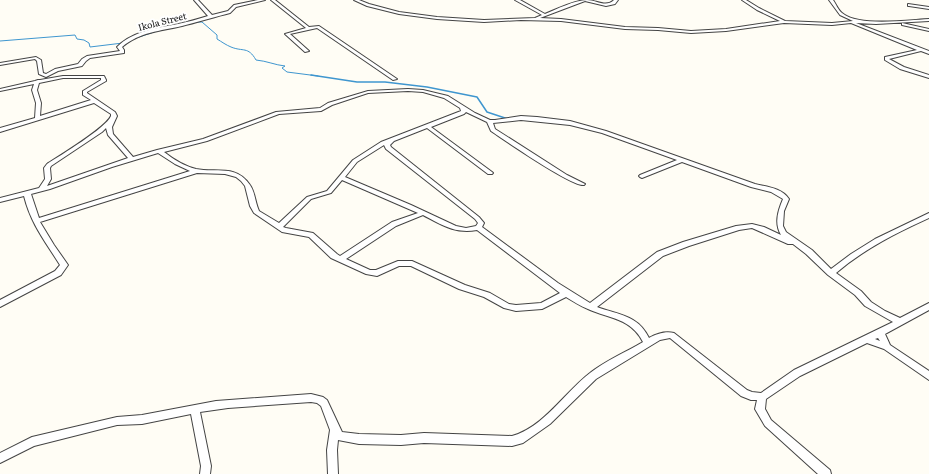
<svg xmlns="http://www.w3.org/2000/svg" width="929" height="474" font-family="Literata,serif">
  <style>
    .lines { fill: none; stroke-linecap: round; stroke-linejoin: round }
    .stream-far1 { stroke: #3f96cf; stroke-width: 1 }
    .stream { stroke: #3f96cf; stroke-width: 1.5 }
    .street-casing { stroke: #444; stroke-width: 2 }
    .street { fill: #fff; fill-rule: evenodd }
    .labels { text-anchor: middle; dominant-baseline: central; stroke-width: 4; stroke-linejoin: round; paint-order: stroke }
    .far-street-label { font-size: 9px; fill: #111; stroke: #fff }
  </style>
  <rect width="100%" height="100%" fill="#fffdf5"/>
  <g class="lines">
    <path class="stream-far1" d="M196 22H202L217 35V39C222 42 226 45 231 47 243 52 248 46 256 60 267 61 275 65 285 66L282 68 287 72 318 76
      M171 28 188 24
      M139 37 157 31
      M0 41 75 35 77 39 84 40 89 43 90 47 123 43"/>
    <path class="stream" d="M311 75 357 82H385L427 87 477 97 487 112 508 119"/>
    <g class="street-casing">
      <path id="street" d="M194 0H198L212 15 228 11 234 5 258 0H265L236 7 230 13C214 17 198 22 182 26 160 31 140 32 122 47L124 50V53L90 58 86 61 82 66 58 71 46 77 39 74 37 61 35 59 0 65V63L36 57 41 60 43 73 46 74 55 69 78 64 82 59 87 56 120 51 117 47C133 31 157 28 178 24 188 22 198 19 208 16Z
        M271 0H275L309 27 319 26 397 79 393 80 317 28 290 34 309 51 305 52 285 34 306 28Z
        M354 0H359L369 4 399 12 437 17 484 20 535 18 542 15 515 0H520L545 14C557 9 575 0 587 0 596 0 606 8 614 0H618L615 4 606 6 585 1 540 18 561 19 625 27 658 28 691 31 726 29 780 21 757 10 742 0H746L759 8 785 21 832 23 853 21 840 15 829 0H833C836 4 838 10 842 13 858 27 908 20 929 19V21L876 24 856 23 929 51V54L921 51 889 59 904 67 929 75V78L900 69 885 60V57L917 50 851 23 832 25 784 23 726 31 691 33 658 30 625 29 561 21 521 20 484 22 437 19 399 14 367 6Z
        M908 4 929 7V9L909 6H908Z
        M902 23 929 29V31L902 25Z
        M63 76H104L106 80V81L87 92V93L115 112 117 116 112 127 113 134 133 157 157 150 203 139 276 112 320 108 328 103 368 91 408 89 423 90 448 96 475 113 490 120H495L521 116 537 117 570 121 606 131 755 184C767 187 782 188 789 199L784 211 783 226 786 232 812 250 831 269 851 254 875 239 929 213V218C896 233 864 249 836 273L861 291 871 302 885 311 900 318 929 303V310L885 334 890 345 929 371V380L884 349 867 343 800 376 766 399 765 409 771 420 830 470 831 474H818L765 426 755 409 757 400H751L741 396 670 338 660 340 596 379 550 424 523 443 512 446 424 443 401 445 359 444 338 440 337 450 338 474H328L327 450 330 430 321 406 317 403 311 402 228 408 200 412 211 466 210 474H200L201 466 191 414 142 424 117 425 34 446 0 463V453L32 437 117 417 142 415 216 401 311 394 323 397 327 400 342 432 359 434 401 435 424 433 512 436C543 428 565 392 590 373 605 361 626 352 643 342 631 318 610 319 588 309 580 306 573 301 566 297L542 309 516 311 504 308 484 297 459 289 411 266H399L377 276 366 274 331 258 309 237 282 232 254 213 250 206 245 186 241 181 236 177 225 174 197 173 40 222 54 245 68 265 61 275 0 307V300L55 271 60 265C45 241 31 224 24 196L0 202V198L39 188 45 179 44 168 47 164C61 155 106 128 111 116V114L94 103 0 132V128L35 118 36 103 32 90 34 84 0 91V89L35 81 38 80H40ZM63 78H101V80L83 91V95L91 100 40 116 41 103 37 90 39 83ZM408 91 423 92 444 98 460 108 461 111 381 142 353 160 327 191 307 197 279 223 259 211C255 202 255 192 250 185 236 164 216 173 196 169 184 166 173 159 164 152L207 141 279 114 321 111 332 105 368 93ZM466 112 487 122 491 131C506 141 572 187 584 185L585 184 567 175 495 129 493 123 521 120 570 125 602 133 677 160 640 175 639 176 640 177 642 178 682 162 751 187 771 192 783 199C778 211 774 223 781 235L764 227 752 224 736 226 683 242 657 252 590 303 558 283 482 227 484 223 479 217 391 147 390 145 394 141 427 128 488 174H492L493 173 492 172 431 127 464 114ZM106 128 108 135 128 158 47 186 51 179 50 168 51 166 102 132ZM384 145 386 149 475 219 478 223 476 226 466 228 456 226 411 205 345 177 357 162ZM158 153 175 164 190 171 39 218 31 194 50 189 112 167ZM342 180 418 213 392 222 340 256 337 254 313 233 286 228 283 227 311 199 331 193ZM423 215C442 225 455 234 477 230L560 293 541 303 516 305 509 304 490 293 465 285 412 261H398L376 270H370L346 259 396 226ZM752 228 788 244H793L806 254 828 275 855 295 865 306 893 322 794 370 761 393 752 392 747 390 674 333C666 331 656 334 649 338 638 315 619 315 597 307L663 256 689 246 739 230ZM878 338 880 341 875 339Z"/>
    </g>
    <use href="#street" class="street"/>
  </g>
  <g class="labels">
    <g class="far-street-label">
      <text transform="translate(162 21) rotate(-14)">Ikola Street</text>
    </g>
  </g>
</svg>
